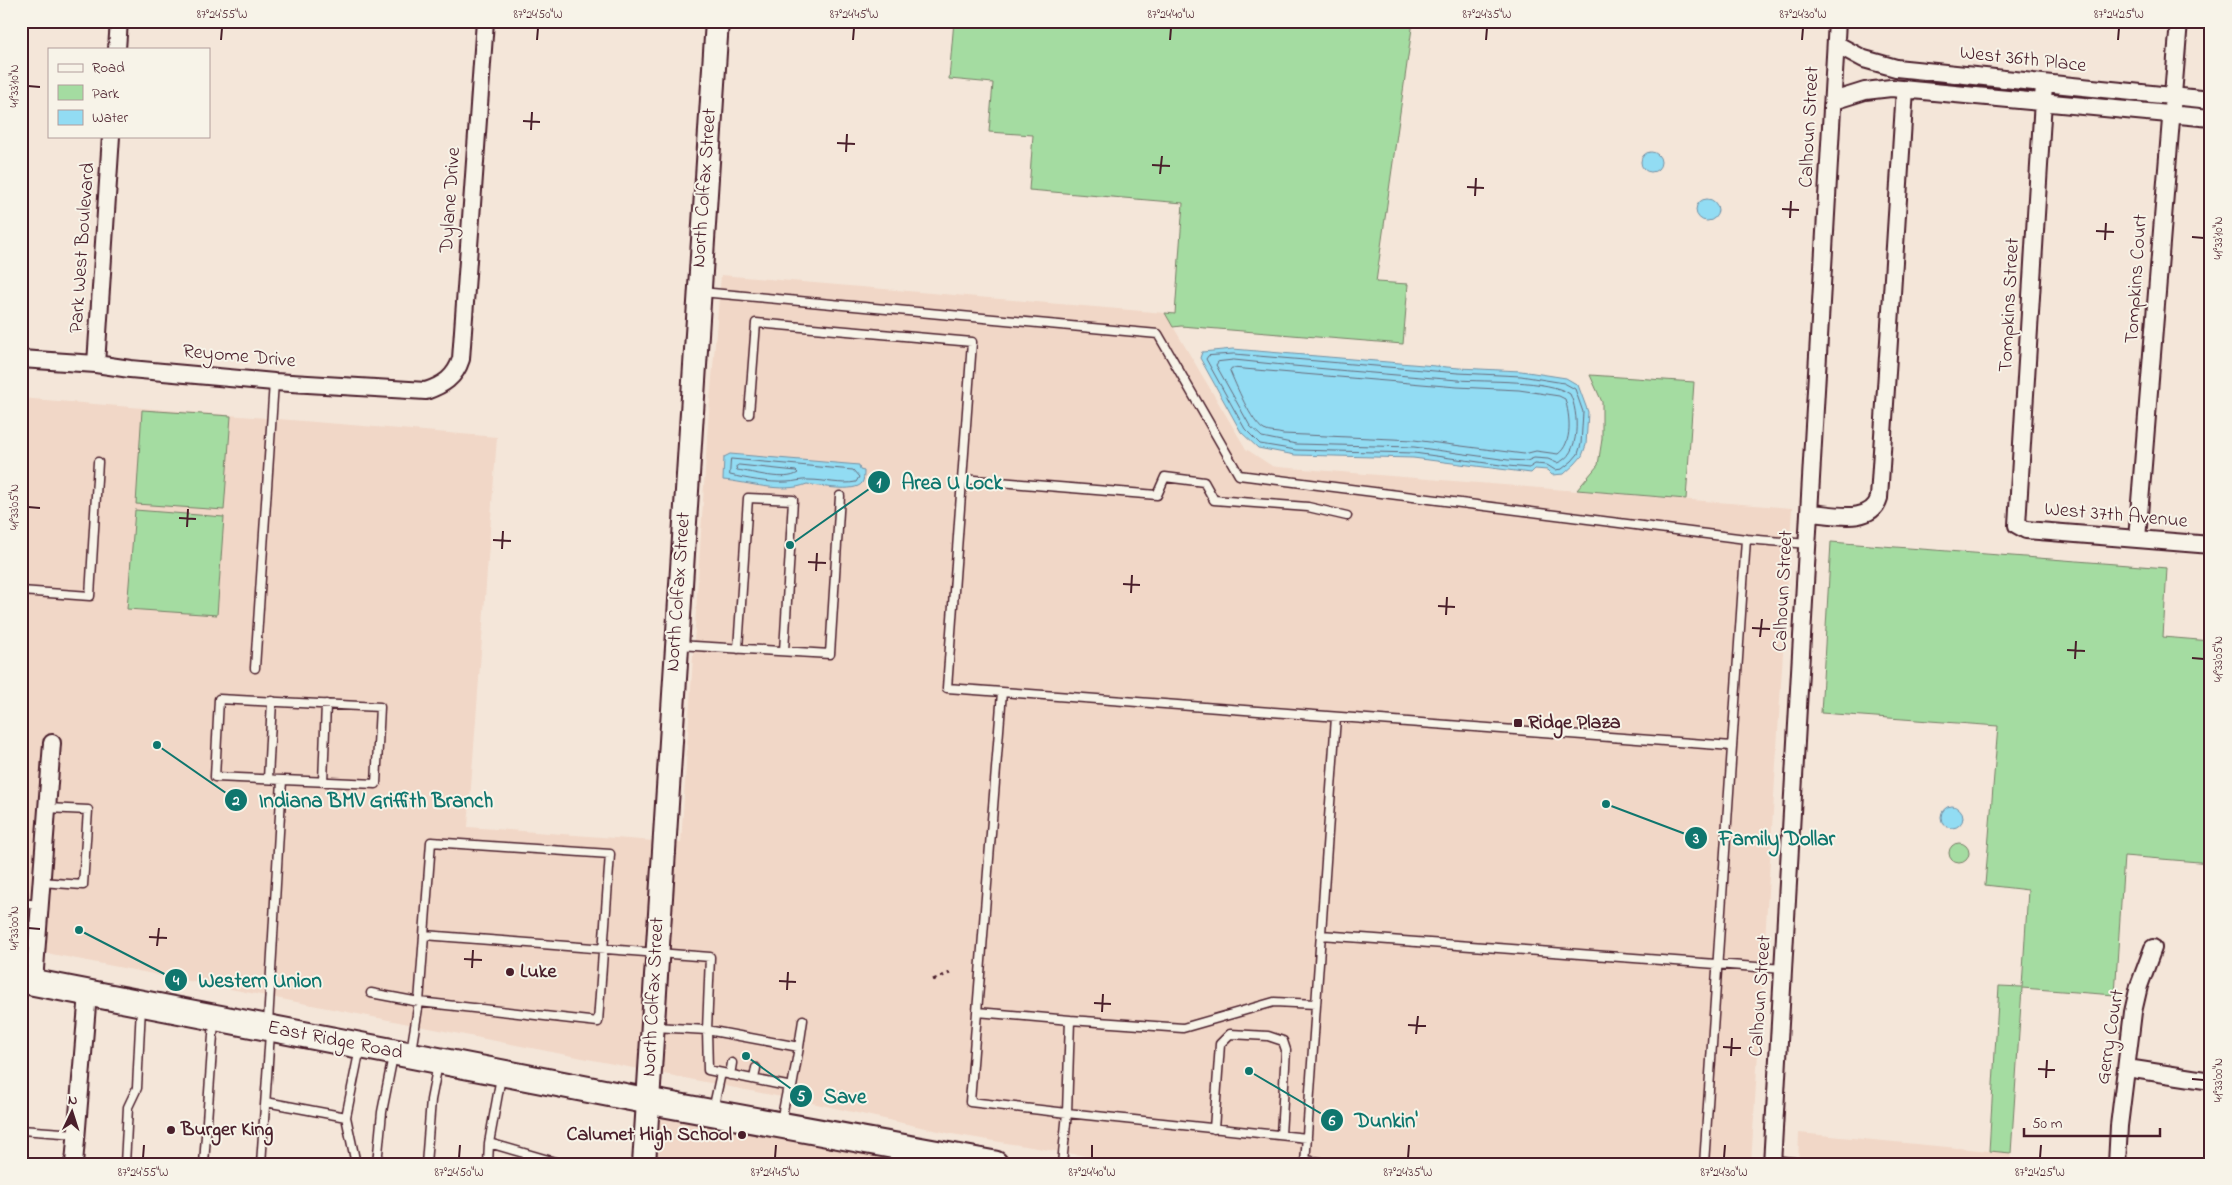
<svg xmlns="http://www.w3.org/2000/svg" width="2232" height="1185" font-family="'Indie Flower',sans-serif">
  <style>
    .built { fill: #f1d7c7 }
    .green { fill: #a4dca1; stroke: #777e66 }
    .water { fill: #92dcf3; stroke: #7590a3 }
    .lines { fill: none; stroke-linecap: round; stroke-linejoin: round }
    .shore { stroke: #676b7b; stroke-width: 1 }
    .lane-casing { stroke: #4a1f2b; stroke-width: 11 }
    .street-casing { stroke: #4a1f2b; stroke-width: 20 }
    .secondary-casing { stroke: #4a1f2b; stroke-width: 26 }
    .primary-casing { stroke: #4a1f2b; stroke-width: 29 }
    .path { stroke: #4a1f2b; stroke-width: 3; stroke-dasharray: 4 4; stroke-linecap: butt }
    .lane { stroke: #f7f3e8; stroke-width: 8 }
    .street { stroke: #f7f3e8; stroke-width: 16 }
    .secondary { stroke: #f7f3e8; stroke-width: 22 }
    .primary { stroke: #f7f3e8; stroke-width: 25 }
    .ticks { fill: none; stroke: #4a1f2b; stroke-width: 2 }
    .poi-dot { fill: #4a1f2b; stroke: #f7f3e8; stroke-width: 2 }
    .labels { text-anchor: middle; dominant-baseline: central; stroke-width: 4; stroke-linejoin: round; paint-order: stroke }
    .street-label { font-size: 20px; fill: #4a1f2b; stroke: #f7f3e8 }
    .poi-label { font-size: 20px; font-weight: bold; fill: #4a1f2b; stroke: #f7f3e8; text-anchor: start }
    .leader { fill: none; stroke: #0f766e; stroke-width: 2 }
    .callout-dot { fill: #0f766e; stroke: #f7f3e8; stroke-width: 2 }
    .mark-label { font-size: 15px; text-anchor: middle; font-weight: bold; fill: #fff }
    .callout-label { font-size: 21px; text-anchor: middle; font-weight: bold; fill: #0f766e; stroke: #f7f3e8; stroke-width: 4; stroke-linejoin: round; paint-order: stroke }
    .neatline { fill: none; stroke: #4a1f2b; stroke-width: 2 }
    .ticks-label { font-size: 12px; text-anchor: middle; fill: #4a1f2b }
  </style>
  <rect width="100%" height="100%" fill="#f4e6d9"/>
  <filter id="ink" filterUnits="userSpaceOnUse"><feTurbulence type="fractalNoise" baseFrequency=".02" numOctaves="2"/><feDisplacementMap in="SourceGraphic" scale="10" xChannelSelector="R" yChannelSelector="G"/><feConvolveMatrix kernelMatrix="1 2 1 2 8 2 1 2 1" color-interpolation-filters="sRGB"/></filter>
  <g filter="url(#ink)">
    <path class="built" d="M721 275 1165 313 1246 449 1272 466 1278 467 1792 508 1751 1164H1133L952 1134 812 1103 21 948V398L497 437 468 827 681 843 708 424Z
      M648 1101 997 1164H644Z
      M1799 1133 2011 1153 2010 1164H1798Z"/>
    <path class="green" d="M954 21H1413L1376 282 1408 284 1403 344 1181 326 1173 327 1165 313 1175 314 1183 203 1029 190 1033 135 989 132 993 83 949 79Z
      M1590 375 1694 382 1686 499 1577 490 1598 465 1602 439V402Z
      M142 410 231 416 224 510 136 504Z
      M135 510 224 517 217 615 127 609Z
      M1831 542 2167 568 2163 637 2211 641V863L2124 856 2115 995 2022 988 2011 1153 1989 1151 1999 986 2022 987 2028 890 1985 885 1998 726 1821 713Z
      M1949 853a10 10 0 1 1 20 0a10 10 0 1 1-20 0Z"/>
    <path class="water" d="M1641 162a10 10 0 1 1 20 0a10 10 0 1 1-20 0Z
      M1696 210a11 11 0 1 1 22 0a11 11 0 1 1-22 0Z
      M1233 349 1459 368 1521 371 1566 378 1578 385 1588 412 1586 445 1582 456 1575 464 1564 474 1552 475 1547 470 1535 469 1531 473 1413 458 1295 455 1258 448 1241 432 1200 358 1202 352Z
      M730 454 859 465 860 470 864 471C864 475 864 480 862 483 855 493 819 486 807 484 782 494 748 482 723 480L724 457Z
      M1941 817a11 11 0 1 1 22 0a11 11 0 1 1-22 0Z"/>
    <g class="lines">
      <path class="shore" d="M1234 354 1458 373 1521 376 1564 383 1575 389 1583 412 1581 444 1578 454 1572 461 1562 469 1555 470 1547 465 1535 464 1529 468 1508 466 1414 453 1296 450 1260 444 1245 429 1206 359 1208 356Z
        M1234 360C1308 368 1383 374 1458 380 1486 382 1548 379 1570 394 1579 412 1581 456 1557 463L1548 459 1534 458 1527 461 1508 460 1414 447 1296 444 1262 437 1250 426 1216 365 1218 362Z
        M1232 368 1457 387 1519 390 1559 396 1565 399C1570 416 1573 443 1558 454L1536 451 1524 454 1414 440 1283 434C1277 432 1269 433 1264 430 1251 422 1236 385 1230 371Z
        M731 459 853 470 859 477 856 482C841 485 825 480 809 480 802 479 794 482 787 482 767 483 748 479 730 475Z
        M739 465 796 471 798 473C785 482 753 472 737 470L736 467Z"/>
      <g class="lane-casing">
        <path id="lane" d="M701 292 1158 334 1239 475 1746 539
          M749 414 756 323 972 342 947 688 1002 692
          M962 479 1157 495 1165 477 1204 482 1214 500 1308 507 1347 516
          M21 591 90 596 98 462
          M678 645 830 654 840 496
          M738 649 748 498 793 500 784 651
          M255 668 274 382
          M219 699 380 707 376 784 215 777Z
          M268 779 272 701
          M323 782 326 704
          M41 882 83 885 88 810 47 808
          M21 903 39 905
          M424 935 710 957 707 1030 655 1027
          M1321 935 1784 969
          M371 993 419 1002 598 1022 610 854 431 842 419 1002 411 1051
          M977 1012 1070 1020
          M268 1023 282 780
          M707 1030 799 1047 792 1087 708 1070Z
          M799 1047 803 1020
          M730 1075 732 1063
          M754 1079 756 1068
          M266 1102 346 1117
          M713 1110 721 1073
          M781 1121 788 1086
          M1214 1129 1220 1044 1230 1034 1268 1036 1283 1041 1286 1050 1281 1135
          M21 1130 76 1134
          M1307 1138 1067 1113 1070 1020 1183 1028 1274 1002 1316 1004
          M489 1143 562 1164
          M1305 1160 1333 1164
          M1772 1160 1812 1164
          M125 1164 128 1107 137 1088 141 1007
          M204 1164 214 1021
          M261 1164 270 1033
          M356 1164 346 1117 360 1048
          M377 1164 382 1112 393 1056
          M426 1164 431 1100 438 1064
          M488 1164 489 1143 501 1077
          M1062 1164 1067 1113 970 1102 1002 692 1732 746
          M1305 1164 1336 717
          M1704 1164 1746 539 1808 544"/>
      </g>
      <g class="street-casing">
        <path id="street" d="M1836 44 1864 59 1896 68 2211 100
          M117 49 119 21
          M2044 84 2017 525 2026 530 2211 545
          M1833 101 1865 91 1891 88 2211 118
          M21 359 96 364 130 369 274 382 426 391C443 385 455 378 461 359L485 21
          M96 364 111 136
          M1810 513C1832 514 1871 525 1879 498L1905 89
          M2137 539 2179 21
          M34 982 52 743
          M2127 1068 2211 1081
          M74 1164 88 993
          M1772 1164 1837 21
          M2117 1164 2119 1126 2133 1012 2139 986 2153 948"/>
      </g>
      <g class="secondary-casing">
        <path id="secondary" d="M644 1164 717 21"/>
      </g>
      <g class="primary-casing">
        <path id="primary" d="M21 980 648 1101 995 1164"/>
      </g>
      <path class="path" d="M933 980 950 973"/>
      <use href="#lane" class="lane"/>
      <use href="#street" class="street"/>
      <use href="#secondary" class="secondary"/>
      <use href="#primary" class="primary"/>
    </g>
  </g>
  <path class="ticks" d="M221 40 222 28M537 40 538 28M853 40 854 28M1170 40 1171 28M1486 40 1487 28M1802 40 1803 28M2118 40 2119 28M28 86 40 87M523 121 540 122M531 130 532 112M837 143 855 144M846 152 847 134M1152 165 1170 166M1160 174 1162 156M1467 187 1484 188M1475 196 1476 178M1782 209 1799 210M1790 218 1791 201M2096 231 2114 232M2192 237 2204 238M2105 240 2106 223M28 507 40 508M179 518 196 519M187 527 188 509M493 540 511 541M502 549 503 531M808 562 826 563M816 571 817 553M1123 584 1140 585M1131 593 1132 575M1438 606 1455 607M1446 615 1447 597M1752 628 1770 629M1760 637 1762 619M2067 650 2085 651M2192 658 2204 659M2075 659 2076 641M28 928 40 929M149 937 167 938M157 946 159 928M464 959 482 960M472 968 473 950M779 981 796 982M787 990 788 972M1094 1003 1111 1004M1102 1012 1103 994M1408 1025 1426 1026M1416 1034 1418 1016M1723 1047 1741 1048M1731 1056 1732 1038M2038 1069 2055 1070M2046 1078 2047 1060M2192 1079 2204 1080M143 1158 144 1145M459 1158 460 1145M775 1158 776 1145M1092 1158V1145M1408 1158 1409 1145M1724 1158 1725 1145M2040 1158 2041 1145"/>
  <g class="poi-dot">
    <rect x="1513" y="718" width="10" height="10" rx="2.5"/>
    <circle cx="510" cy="972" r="5"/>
    <circle cx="171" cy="1130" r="5"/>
    <circle cx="742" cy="1135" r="5"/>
  </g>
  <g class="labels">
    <g class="street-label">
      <text transform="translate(2023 60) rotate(6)">West 36th Place</text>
      <text transform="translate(1810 127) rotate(-87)">Calhoun Street</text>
      <text transform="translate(705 188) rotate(-86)">North Colfax Street</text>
      <text transform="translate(451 200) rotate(-86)">Dylane Drive</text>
      <text transform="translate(83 248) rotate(-86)">Park West Boulevard</text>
      <text transform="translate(2137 279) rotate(-86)">Tompkins Court</text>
      <text transform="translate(2010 305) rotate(-87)">Tompkins Street</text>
      <text transform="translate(239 357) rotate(5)">Reyome Drive</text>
      <text transform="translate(2116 516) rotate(5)">West 37th Avenue</text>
      <text transform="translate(1784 591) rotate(-87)">Calhoun Street</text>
      <text transform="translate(679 592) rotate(-86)">North Colfax Street</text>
      <text transform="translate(1761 996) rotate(-86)">Calhoun Street</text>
      <text transform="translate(654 997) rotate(-87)">North Colfax Street</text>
      <text transform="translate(2111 1037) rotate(-81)">Gerry Court</text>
      <text transform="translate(335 1041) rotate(11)">East Ridge Road</text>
    </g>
    <g class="poi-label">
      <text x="1528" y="723">Ridge Plaza</text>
      <text x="520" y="972">Luke</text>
      <text x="181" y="1130">Burger King</text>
      <text x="732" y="1135" text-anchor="end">Calumet High School</text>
    </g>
  </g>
  <path class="leader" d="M790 545L879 482M157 745L236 800M1606 804L1696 838M79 930L176 980M746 1056L801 1096M1249 1071L1332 1120"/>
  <g class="callout-dot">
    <circle cx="790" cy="545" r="5"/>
    <circle cx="157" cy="745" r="5"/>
    <circle cx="1606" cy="804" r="5"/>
    <circle cx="79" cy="930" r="5"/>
    <circle cx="746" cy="1056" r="5"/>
    <circle cx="1249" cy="1071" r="5"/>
    <circle cx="879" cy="482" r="12"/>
    <circle cx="236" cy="800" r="12"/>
    <circle cx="1696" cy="838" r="12"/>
    <circle cx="176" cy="980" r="12"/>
    <circle cx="801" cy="1096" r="12"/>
    <circle cx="1332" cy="1120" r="12"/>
  </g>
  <g class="mark-label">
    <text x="879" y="487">1</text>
    <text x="236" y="805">2</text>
    <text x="1696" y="843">3</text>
    <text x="176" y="985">4</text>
    <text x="801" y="1101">5</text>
    <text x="1332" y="1125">6</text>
  </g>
  <g class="callout-label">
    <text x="952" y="489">Area U Lock</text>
    <text x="376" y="807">Indiana BMV Griffith Branch</text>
    <text x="1777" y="845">Family Dollar</text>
    <text x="260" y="987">Western Union</text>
    <text x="845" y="1103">Save</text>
    <text x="1386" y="1127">Dunkin'</text>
  </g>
  <rect width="2232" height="1185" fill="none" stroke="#f7f3e8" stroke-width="55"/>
  <rect x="48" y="48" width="162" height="90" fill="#f7f3e8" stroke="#b29e9c"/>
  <rect x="58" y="64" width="25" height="8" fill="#f7f3e8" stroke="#b29e9c"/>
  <text x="92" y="72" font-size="15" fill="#4a1f2b">Road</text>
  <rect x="58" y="85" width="25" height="15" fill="#a4dca1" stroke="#b29e9c"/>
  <text x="92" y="98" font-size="15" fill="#4a1f2b">Park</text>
  <rect x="58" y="110" width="25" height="15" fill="#92dcf3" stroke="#b29e9c"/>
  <text x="92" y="122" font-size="15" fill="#4a1f2b">Water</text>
  <g transform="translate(72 1112) rotate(4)" stroke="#f7f3e8" stroke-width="4" paint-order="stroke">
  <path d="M0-4L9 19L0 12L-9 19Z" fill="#4a1f2b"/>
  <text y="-8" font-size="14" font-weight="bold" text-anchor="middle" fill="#4a1f2b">N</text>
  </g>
  <path d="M2024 1128v8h136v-8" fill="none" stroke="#4a1f2b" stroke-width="2.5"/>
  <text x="2032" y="1128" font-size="15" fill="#4a1f2b" stroke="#f7f3e8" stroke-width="4" paint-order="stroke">50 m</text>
  <rect x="28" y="28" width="2176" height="1130" class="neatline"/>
  <g class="ticks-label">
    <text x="222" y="18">87°24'55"W</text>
    <text x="538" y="18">87°24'50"W</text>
    <text x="854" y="18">87°24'45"W</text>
    <text x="1171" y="18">87°24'40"W</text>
    <text x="1487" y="18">87°24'35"W</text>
    <text x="1803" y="18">87°24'30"W</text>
    <text x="2119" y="18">87°24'25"W</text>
    <text transform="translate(14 86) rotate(-90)" y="4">41°33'10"N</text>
    <text transform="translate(2218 238) rotate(-90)" y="4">41°33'10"N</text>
    <text transform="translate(14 507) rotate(-90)" y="4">41°33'05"N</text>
    <text transform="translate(2218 659) rotate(-90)" y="4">41°33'05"N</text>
    <text transform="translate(14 928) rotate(-90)" y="4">41°33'00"N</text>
    <text transform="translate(2218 1080) rotate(-90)" y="4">41°33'00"N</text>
    <text x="143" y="1176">87°24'55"W</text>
    <text x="459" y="1176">87°24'50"W</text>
    <text x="775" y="1176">87°24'45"W</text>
    <text x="1092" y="1176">87°24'40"W</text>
    <text x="1408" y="1176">87°24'35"W</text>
    <text x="1724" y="1176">87°24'30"W</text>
    <text x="2040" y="1176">87°24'25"W</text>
  </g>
</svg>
